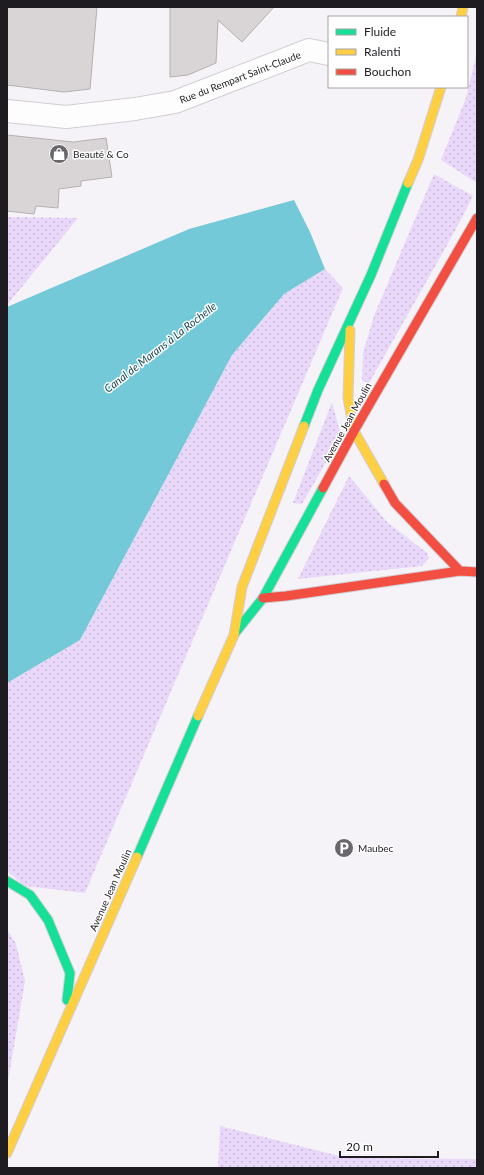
<svg xmlns="http://www.w3.org/2000/svg" width="484" height="1175" font-family="Lato,sans-serif">
  <style>
    .grass { fill: url(#grass-dots) }
    .water { fill: #73c9d7 }
    .building { fill: #d9d4d5; stroke: #b5b1b2 }
    .lines { fill: none; stroke-linecap: round; stroke-linejoin: round }
    .street-casing { stroke: #d1ced3; stroke-width: 24 }
    .fast-casing { stroke: #d1ced3; stroke-width: 11 }
    .slow-casing { stroke: #d1ced3; stroke-width: 11 }
    .jam-casing { stroke: #d1ced3; stroke-width: 11 }
    .street { stroke: #fefdfe; stroke-width: 22 }
    .fast { stroke: #16e098; stroke-width: 9 }
    .slow { stroke: #ffcf43; stroke-width: 9 }
    .jam { stroke: #f24e42; stroke-width: 9 }
    .labels { text-anchor: middle; dominant-baseline: central; stroke-width: 3; stroke-linejoin: round; paint-order: stroke }
    .street-label { font-size: 10px; fill: #1e1c21; stroke: #fff }
    .poi-label { font-size: 10px; fill: #1e1c21; stroke: #fff; text-anchor: start }
    .water-label { font-size: 11px; font-style: italic; fill: #134850; stroke: #fff }
  </style>
  <defs>
    <pattern id="grass-dots" width="8" height="8" patternUnits="userSpaceOnUse"><rect width="8" height="8" fill="#e9d8f9"/><path d="M2 2h.1M6 6h.1" fill="none" stroke="#c7b9d5" stroke-width="1.8" stroke-linecap="round"/></pattern>
  </defs>
  <rect width="100%" height="100%" fill="#f5f2f8"/>
  <path class="grass" d="M477 52V183L441 160 466 98Z
    M434 174 473 196 455 231 369 383 362 381 363 353 374 316Z
    M7 217 78 218 7 305Z
    M325 269 343 288 85 893 25 886 7 871V683L80 640 232 355 284 294Z
    M332 402 341 436 302 504 293 503Z
    M349 476 387 522 427 553 429 558 422 566 298 579Z
    M7 929 16 944 25 981 7 1087Z
    M220 1126 347 1158 477 1159V1168H218Z"/>
  <path class="water" d="M294 200 310 232 325 269 284 294 232 355 80 640 7 683V307L189 229Z"/>
  <path class="building" d="M7 7H97L90 89 64 92 7 85Z
    M170 7H274L242 42 218 20 216 63 188 75 170 77Z
    M7 135 73 142 106 138 112 177 81 181V186L59 189 58 208 36 206 34 214 7 211Z"/>
  <g class="lines">
    <g class="street-casing">
      <path id="street" d="M7 111 66 117 135 109 175 102 309 50 329 54"/>
    </g>
    <g class="fast-casing">
      <path id="fast" d="M304 426 318 390 371 275 408 183
        M235 633 263 598 323 488
        M137 857 198 716
        M7 881 30 895 48 920 70 973 67 1000"/>
    </g>
    <g class="slow-casing">
      <path id="slow" d="M461 17 463 7
        M408 183 418 160 441 87
        M350 330 348 398 354 431 384 484
        M198 716 234 635 242 587 304 426
        M7 1153 137 857"/>
    </g>
    <g class="jam-casing">
      <path id="jam" d="M384 484 395 503 460 571
        M323 488 354 431 477 218
        M263 598 286 596 460 571 477 572"/>
    </g>
    <use href="#street" class="street"/>
    <use href="#fast" class="fast"/>
    <use href="#slow" class="slow"/>
    <use href="#jam" class="jam"/>
  </g>
  <defs>
    <g id="shop-disc" transform="scale(1)"><circle r="9.5" fill="#69676c" stroke="#fff"/><path d="M-5-2.5h2.3a2.7 3.5 0 0 1 5.4 0H5L5.5 6h-11ZM-1.5-2.5h3a1.5 2.3 0 0 0-3 0Z" fill="#fff"/></g>
    <g id="parking-disc" transform="scale(1)"><circle r="9.5" fill="#69676c" stroke="#fff"/><path d="M-3.5-5.5H1a3.5 3.5 0 0 1 0 7H-1V5.5H-3.5ZM-1-3.4V-.6H.8a1.4 1.4 0 0 0 0-2.8Z" fill="#fff"/></g>
  </defs>
  <g fill-rule="evenodd">
    <use href="#shop-disc" x="59" y="154"/>
    <use href="#parking-disc" x="344" y="848"/>
  </g>
  <g class="labels">
    <g class="street-label">
      <text transform="translate(240 77) rotate(-21)">Rue du Rempart Saint-Claude</text>
      <text transform="translate(347 422) rotate(-61)">Avenue Jean Moulin</text>
      <text transform="translate(110 890) rotate(-66)">Avenue Jean Moulin</text>
    </g>
    <g class="poi-label">
      <text x="73" y="154">Beauté &amp; Co</text>
      <text x="358" y="848">Maubec</text>
    </g>
    <g class="water-label">
      <text transform="translate(160 347) rotate(-38)">Canal de Marans à La Rochelle</text>
    </g>
  </g>
  <rect width="484" height="1175" fill="none" stroke="#1e1c21" stroke-width="16"/>
  <rect x="328" y="16" width="140" height="72" fill="#ffffff" stroke="#a5a4a6"/>
  <rect x="336" y="29" width="20" height="6" fill="#16e098" stroke="#a5a4a6"/>
  <text x="364" y="36" font-size="12" fill="#1e1c21">Fluide</text>
  <rect x="336" y="49" width="20" height="6" fill="#ffcf43" stroke="#a5a4a6"/>
  <text x="364" y="56" font-size="12" fill="#1e1c21">Ralenti</text>
  <rect x="336" y="69" width="20" height="6" fill="#f24e42" stroke="#a5a4a6"/>
  <text x="364" y="76" font-size="12" fill="#1e1c21">Bouchon</text>
  <path d="M340 1151v6h98v-6" fill="none" stroke="#1e1c21" stroke-width="2"/>
  <text x="346" y="1151" font-size="12" fill="#1e1c21" stroke="#ffffff" stroke-width="3" paint-order="stroke">20 m</text>
</svg>
